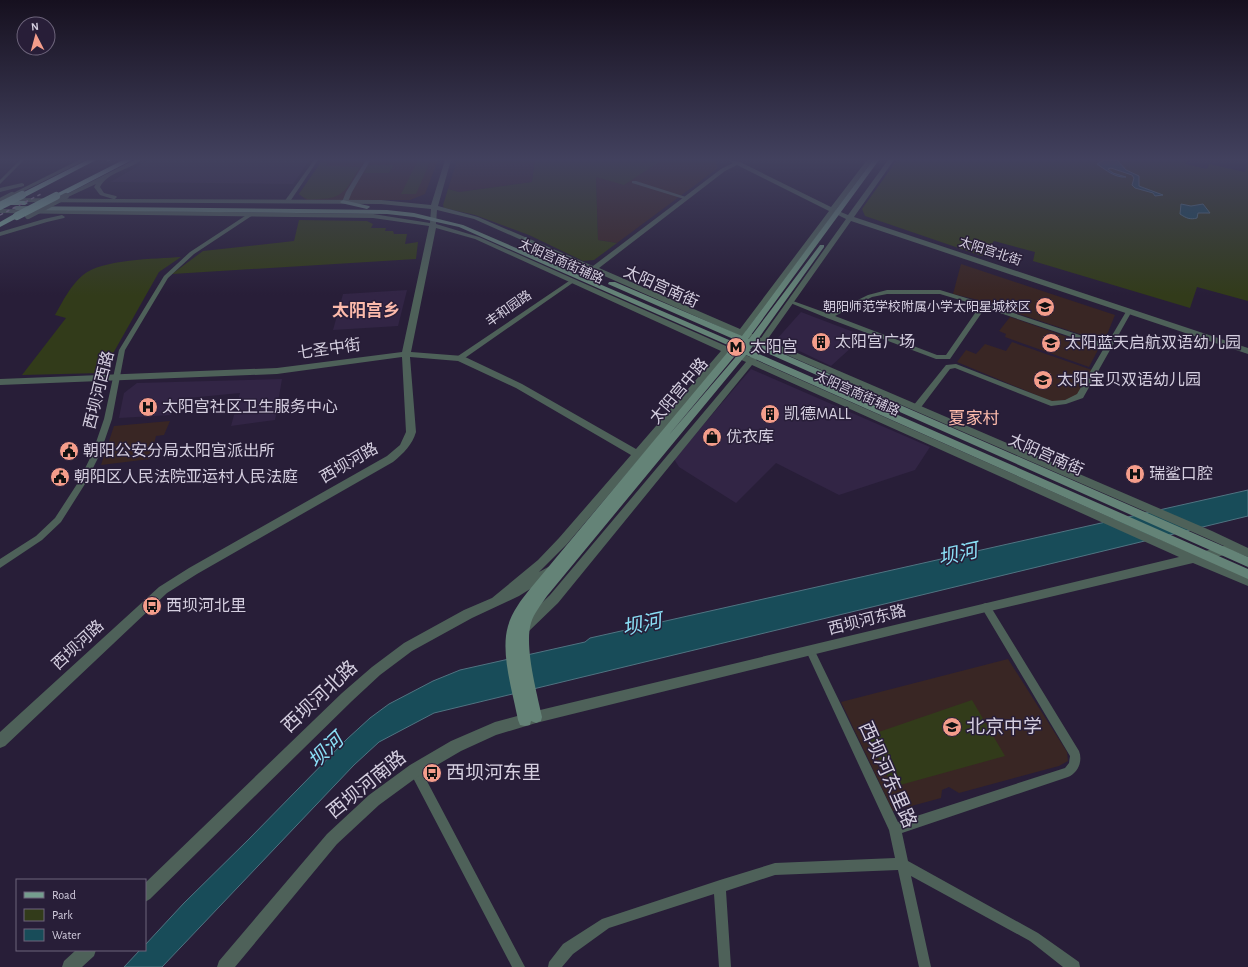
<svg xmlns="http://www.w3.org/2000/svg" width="1248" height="967" font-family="'Alegreya Sans','Noto Sans SC',sans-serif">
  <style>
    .built { fill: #322545 }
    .industrial { fill: #38252b }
    .education { fill: #392624 }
    .green { fill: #323b1a }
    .water { fill: #184c59; stroke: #507381 }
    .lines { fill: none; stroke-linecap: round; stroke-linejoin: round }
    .minor { fill: #4e6159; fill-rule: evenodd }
    .tertiary { fill: #4e6159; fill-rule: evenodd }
    .secondary { fill: #648377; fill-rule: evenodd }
    .primary { fill: #759d8e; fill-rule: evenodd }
    .trunk { fill: #7ca998; fill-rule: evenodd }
    .motorway { fill: #84b5a2; fill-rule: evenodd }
    .rail { stroke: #837b90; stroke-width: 1.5; stroke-dasharray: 3.5 3.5; stroke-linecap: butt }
    .tertiary-bridge { stroke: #4e6159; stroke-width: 6 }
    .trunk-bridge { stroke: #7ca998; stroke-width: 8 }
    .labels { text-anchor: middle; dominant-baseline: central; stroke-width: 3; stroke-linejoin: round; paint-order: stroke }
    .far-street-label { font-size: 13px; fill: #d4cedf; stroke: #281e38 }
    .far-poi-label { font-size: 13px; fill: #d4cedf; stroke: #281e38; text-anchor: end }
    .street-label { font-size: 16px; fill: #d4cedf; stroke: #281e38 }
    .poi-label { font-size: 16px; fill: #d4cedf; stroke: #281e38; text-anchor: start }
    .far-district-label { font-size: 17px; font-weight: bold; fill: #fcbaab; stroke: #281e38 }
    .neighbourhood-label { font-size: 17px; fill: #fcbaab; stroke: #281e38 }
    .near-street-label { font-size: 19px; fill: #d4cedf; stroke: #281e38 }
    .near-poi-label { font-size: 19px; fill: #d4cedf; stroke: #281e38; text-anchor: start }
    .near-water-label { font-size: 20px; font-style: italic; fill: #8be0f7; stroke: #281e38 }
  </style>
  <rect width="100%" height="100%" fill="#281e38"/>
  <path class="built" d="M149 160H258V161H309L293 184 110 182Z
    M407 290 398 326 333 330 343 294Z
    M801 312 864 336 831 366 776 340Z
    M751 369 930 447 915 470 839 495 776 463 736 503 679 467 674 459Z
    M282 379 275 420 231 426 240 393 178 399 171 415 119 418 124 393 137 383Z"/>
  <path class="industrial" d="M457 160H535L532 182 459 192 448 189Z"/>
  <path class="education" d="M323 160H438L425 194 410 200H306L299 194Z
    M604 160H711L716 162 718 168 617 243 598 240 596 177Z
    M961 264 1115 315 1104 342 974 299 953 294Z
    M1010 317 1099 348 1089 367 1005 337 1006 334 999 331Z
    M1012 342 1092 370 1077 396 1065 400 1053 402 957 362 966 350 976 354 985 344 1006 351Z
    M170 421 164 435 156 436 150 459 101 465 114 426Z
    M1008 659 1067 752 1068 761 1059 766 959 793 949 787 942 790 941 798 893 811 841 702Z"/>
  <path class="green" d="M418 160H431L416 194H401Z
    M535 160H662L624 185 596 177 598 240 617 243 594 260 583 261 529 235 475 215 444 208 443 205 448 189 459 192 532 182Z
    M897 160H1187L1185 164 1207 169 1209 164 1245 172 1248 160V301L1197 287 1190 308 1033 261 1035 252 994 241 982 256 865 216 862 209Z
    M321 162 328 163 326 166 360 167C348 186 345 199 319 199 309 200 307 200 299 194Z
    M368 165H394L389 173H364Z
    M299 220 367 221 373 224 371 228H386L385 231H393L394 234H407L405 244 418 242 416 259 172 274 203 251 294 241Z
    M181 257 159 272 102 373 22 375 66 318 55 315C63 301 70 286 83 275 102 259 155 259 181 257Z
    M972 700 1005 756 893 787 867 736Z"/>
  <path class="water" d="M1104 160H1117L1126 170 1139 176V186L1163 195 1155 196 1153 193 1135 188 1132 185 1134 178 1132 175 1111 168 1108 169 1113 173 1126 177C1115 178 1106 170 1097 164Z
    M1181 204 1191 206 1203 204 1210 213H1198L1197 218C1190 220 1186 218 1180 214Z
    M1248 490V516L434 713 379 742 354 765 162 967H124L140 950H145V945L184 903 250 838 347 739 370 718 389 704 433 681 460 670 585 642 590 638Z"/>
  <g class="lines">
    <path class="minor" d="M20 160H24L0 184V180Z
      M314 160H318L289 203H285L284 202Z
      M366 160 370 161 352 192 348 202 343 203 342 202 346 192Z
      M632 181H636L689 198 684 199 632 183Z
      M248 214 253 215 194 254 168 278 125 350 112 419 100 454 85 484 61 522 42 540 0 568V559L36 536 55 518 79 481 92 454 104 419 119 350 164 276 190 252Z
      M572 279 575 281 574 282 462 360H458V356Z
      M887 290H940L986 304 1107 344 1127 310H1131L1132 311 1083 398 1066 404 1051 406 955 368 950 369 919 410H916L912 408 913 406 946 365 956 364 1052 401 1065 400 1077 394 1104 348 985 308 950 359H936L827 318 788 302 789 301H793L829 314 868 295ZM887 294H940L980 306 946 355H937L835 316 872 297Z
      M986 603 989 604 1079 751C1083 761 1078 773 1068 777L902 833 908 861 1038 933 1079 962 1080 967H1063L1030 941 911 876 931 967H919L898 870 775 875 726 891 731 967H719L714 894 609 928 573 954 562 967H548L549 962 563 944 602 919 720 880 775 863 895 858 889 830 807 653 805 650 807 647 810 646 813 647 898 822 1065 768 1069 763 1070 756 983 610 981 607 983 604Z
      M415 765 419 766 525 967H512L411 774 410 770 411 766Z"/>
    <path class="tertiary" d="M79 160H86L14 196 9 195Z
      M134 160H141C129 170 108 172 100 187L104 193 116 196 117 197 115 199 381 200 431 205 445 160H451L438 206 478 217 593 266 721 169 733 163 728 160 740 162 831 207 867 160H873L836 210 848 215 888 160H894L854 217 1248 348V354L851 221 767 340 1212 531 1248 548V557L1233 551 1228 554 1208 559 1248 576V586L1193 563 986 612 536 723 496 735 461 751 420 775 379 805 337 844 235 967H217L219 961 327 834 369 795 410 765 451 741 495 722 536 711 1179 557 752 365 558 603 528 632 524 633 520 632 518 628 520 624 550 595 746 362 728 354 567 544 539 572 550 566 554 568 556 571 554 574 519 596 472 618 412 651 380 675 352 701 150 899 145 902V883L342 693 372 667 404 643 464 610 492 598 538 560 559 538 631 455 516 388 458 361 410 357 416 432C412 445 404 453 393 462L197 574 167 593 5 746 0 748V732L159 587 189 568 387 456 400 445 406 432 402 357 277 374 0 385V379L277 368 402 352 429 226 373 218 0 213V209L373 214 430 223 431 209 381 204 8 202 5 200 8 198 113 199 100 195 94 187 96 184 68 197 63 196ZM737 165 829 211 740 329 599 268 725 171ZM437 210 474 219 587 269V272L593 271 736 334 726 346 479 237 436 224ZM834 213 846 219 761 338 746 331ZM436 228 475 239 721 351 636 449 522 384 463 356 411 352ZM742 336 757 343 750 357 732 349ZM764 345 1204 537 1224 546 1194 554 1159 539 756 360Z
      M22 183 24 184V186L0 192V188Z
      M62 215 65 217 64 218 47 222 0 236V232L44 219Z
      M76 950H96L94 956 82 967H62L64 961Z"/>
    <path class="secondary" d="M873 160H879L748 339H749L820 245H824V247L756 342 1248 557V567L756 348 753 346 750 350 1248 569V579L746 355 547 596C541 605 534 613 531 623 524 646 537 693 542 717L541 721 536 723 531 721 530 725 525 726 520 725 518 720C513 693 500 653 508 626 512 612 521 600 530 589L732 347 459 227 414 217 387 214 16 210 13 208 16 206 387 210 414 213 463 225 736 343 738 341 608 284 609 282H615L742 336ZM739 351 740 352 668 436Z
      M343 200 369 206 370 207 367 209 341 203 340 202Z
      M526 237 540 250V252H536L523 239Z"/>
    <path class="primary" d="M0 201H25L28 203 25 205H1Z"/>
    <path class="trunk" d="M14 214H20L21 216 0 227V222Z"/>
    <path class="motorway" d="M87 160H96L25 197H19L18 195Z
      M123 160H132L59 198H56L52 196Z"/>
    <path class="rail" d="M107 161 110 160
      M0 215 41 194"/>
    <path class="tertiary-bridge" d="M0 201 12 195
      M28 216 66 196"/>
    <path class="trunk-bridge" d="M0 206 22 195
      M17 216 56 196"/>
  </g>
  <linearGradient id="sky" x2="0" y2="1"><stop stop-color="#16101f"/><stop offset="0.54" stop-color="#42415e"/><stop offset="1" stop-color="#42415e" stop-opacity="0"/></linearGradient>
  <rect width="1248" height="295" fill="url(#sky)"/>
  <defs>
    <g id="school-disc" transform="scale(1)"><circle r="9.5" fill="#f49d8b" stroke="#281e38"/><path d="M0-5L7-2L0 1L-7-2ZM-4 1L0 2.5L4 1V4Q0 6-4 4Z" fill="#111"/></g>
    <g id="building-disc" transform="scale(1)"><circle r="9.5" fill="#f49d8b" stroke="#281e38"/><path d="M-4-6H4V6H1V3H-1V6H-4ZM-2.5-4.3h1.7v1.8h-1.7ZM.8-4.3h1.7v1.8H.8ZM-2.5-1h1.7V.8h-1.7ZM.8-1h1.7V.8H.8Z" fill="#111"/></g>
    <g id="metro-disc" transform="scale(1)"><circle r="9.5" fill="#f49d8b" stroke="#281e38"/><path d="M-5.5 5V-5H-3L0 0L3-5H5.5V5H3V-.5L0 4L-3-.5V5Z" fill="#111"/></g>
    <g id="hospital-disc" transform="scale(1)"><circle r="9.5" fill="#f49d8b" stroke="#281e38"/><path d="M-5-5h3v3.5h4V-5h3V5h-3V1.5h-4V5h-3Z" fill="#111"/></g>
    <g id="shop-disc" transform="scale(1)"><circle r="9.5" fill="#f49d8b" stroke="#281e38"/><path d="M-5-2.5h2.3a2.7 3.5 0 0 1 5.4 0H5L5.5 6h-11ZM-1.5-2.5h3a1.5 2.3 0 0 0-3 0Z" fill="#111"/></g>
    <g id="civic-disc" transform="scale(1)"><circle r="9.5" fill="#f49d8b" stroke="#281e38"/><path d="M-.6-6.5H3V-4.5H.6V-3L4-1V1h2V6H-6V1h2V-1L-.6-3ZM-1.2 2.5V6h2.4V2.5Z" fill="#111"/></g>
    <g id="bus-disc" transform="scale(1)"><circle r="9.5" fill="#f49d8b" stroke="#281e38"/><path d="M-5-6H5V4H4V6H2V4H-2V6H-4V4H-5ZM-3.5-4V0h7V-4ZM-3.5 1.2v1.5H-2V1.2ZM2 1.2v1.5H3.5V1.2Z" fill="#111"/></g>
  </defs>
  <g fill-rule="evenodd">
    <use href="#school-disc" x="1045" y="307"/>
    <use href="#building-disc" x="821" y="342"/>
    <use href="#school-disc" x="1051" y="343"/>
    <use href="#metro-disc" x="736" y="347"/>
    <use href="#school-disc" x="1043" y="380"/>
    <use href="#hospital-disc" x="148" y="407"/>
    <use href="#building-disc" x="770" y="414"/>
    <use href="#shop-disc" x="712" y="437"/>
    <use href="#civic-disc" x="69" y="451"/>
    <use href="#hospital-disc" x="1135" y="474"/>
    <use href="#civic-disc" x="60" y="477"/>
    <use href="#bus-disc" x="152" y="606"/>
    <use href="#school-disc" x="952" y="727"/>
    <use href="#bus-disc" x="432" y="773"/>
  </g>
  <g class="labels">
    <g class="far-street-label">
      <text transform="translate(990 252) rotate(18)">太阳宫北街</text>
      <text transform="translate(561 262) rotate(24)">太阳宫南街辅路</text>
      <text transform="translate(509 309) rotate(-35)">丰和园路</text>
      <text transform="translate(857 394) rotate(24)">太阳宫南街辅路</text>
    </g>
    <g class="far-poi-label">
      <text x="1031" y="307">朝阳师范学校附属小学太阳星城校区</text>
    </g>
    <g class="street-label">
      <text transform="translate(661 287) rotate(24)">太阳宫南街</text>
      <text transform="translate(329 349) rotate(-8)">七圣中街</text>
      <text transform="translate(99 390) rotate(-76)">西坝河西路</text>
      <text transform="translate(679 391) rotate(-50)">太阳宫中路</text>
      <text transform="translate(1046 455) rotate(24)">太阳宫南街</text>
      <text transform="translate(349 463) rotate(-30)">西坝河路</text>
      <text transform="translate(867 620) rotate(-14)">西坝河东路</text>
      <text transform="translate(78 645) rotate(-43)">西坝河路</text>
    </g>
    <g class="poi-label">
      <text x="835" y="342">太阳宫广场</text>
      <text x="1065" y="343">太阳蓝天启航双语幼儿园</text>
      <text x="750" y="347">太阳宫</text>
      <text x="1057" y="380">太阳宝贝双语幼儿园</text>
      <text x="162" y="407">太阳宫社区卫生服务中心</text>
      <text x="784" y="414">凯德MALL</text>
      <text x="726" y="437">优衣库</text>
      <text x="83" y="451">朝阳公安分局太阳宫派出所</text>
      <text x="1149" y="474">瑞鲨口腔</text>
      <text x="74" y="477">朝阳区人民法院亚运村人民法庭</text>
      <text x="166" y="606">西坝河北里</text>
    </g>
    <g class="far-district-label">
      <text x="366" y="310">太阳宫乡</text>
    </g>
    <g class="neighbourhood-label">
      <text x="974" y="418">夏家村</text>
    </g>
    <g class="near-street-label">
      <text transform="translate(320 697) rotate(-43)">西坝河北路</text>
      <text transform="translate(887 775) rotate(66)">西坝河东里路</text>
      <text transform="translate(367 785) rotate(-39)">西坝河南路</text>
    </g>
    <g class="near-poi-label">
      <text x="966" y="727">北京中学</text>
      <text x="446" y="773">西坝河东里</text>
    </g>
    <g class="near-water-label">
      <text transform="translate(958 555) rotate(-13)">坝河</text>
      <text transform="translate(642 625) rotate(-12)">坝河</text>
      <text transform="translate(326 751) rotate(-44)">坝河</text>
    </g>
  </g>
  <rect x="16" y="879" width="130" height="72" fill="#281e38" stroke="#6d647b"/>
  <rect x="24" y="892" width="20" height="6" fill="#759d8e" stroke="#6d647b"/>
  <text x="52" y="899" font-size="12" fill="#d4cedf">Road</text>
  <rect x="24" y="909" width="20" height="12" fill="#323b1a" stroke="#6d647b"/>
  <text x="52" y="919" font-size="12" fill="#d4cedf">Park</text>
  <rect x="24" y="929" width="20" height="12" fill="#184c59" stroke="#6d647b"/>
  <text x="52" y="939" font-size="12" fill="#d4cedf">Water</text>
  <g transform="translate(36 36) rotate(354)"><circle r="19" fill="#281e38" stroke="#6d647b"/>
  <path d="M0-3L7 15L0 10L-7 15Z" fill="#f49d8b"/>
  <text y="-6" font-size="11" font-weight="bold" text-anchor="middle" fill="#d4cedf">N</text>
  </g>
</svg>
